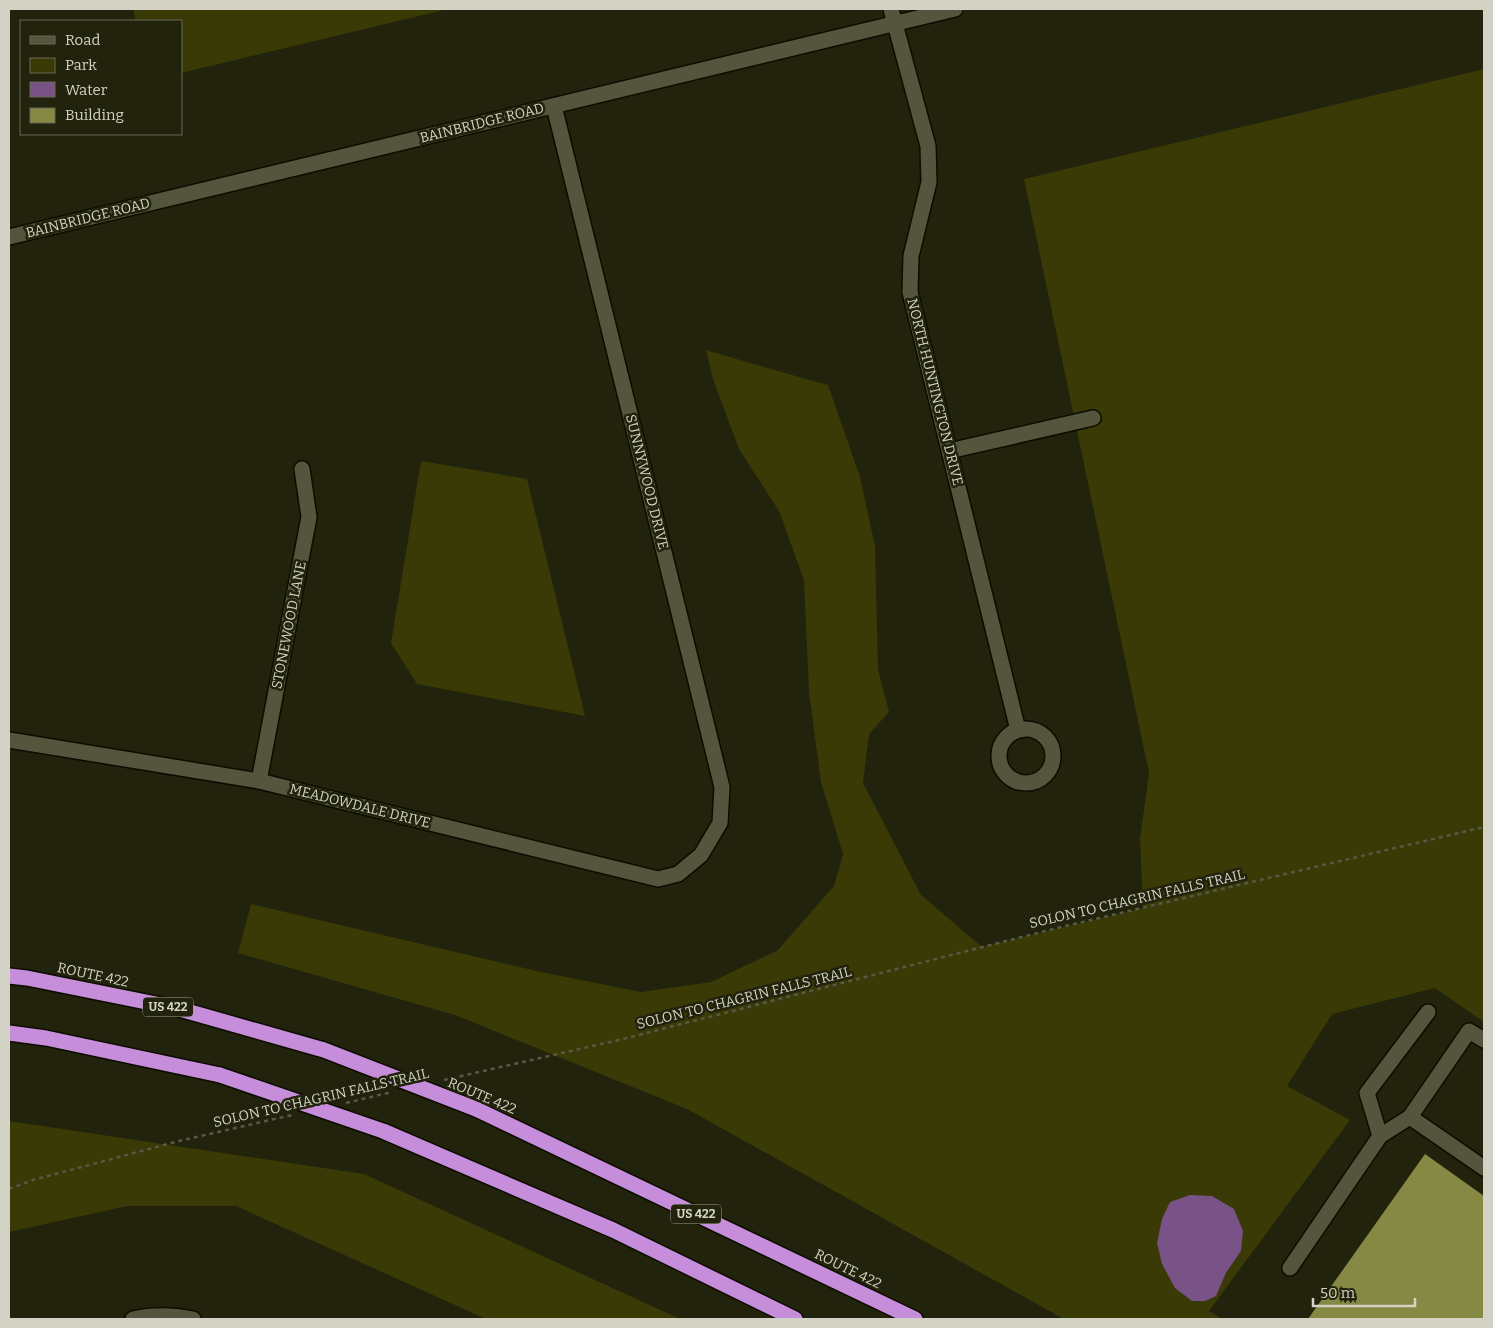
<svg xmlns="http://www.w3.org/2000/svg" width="1493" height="1328" font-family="Bitter,serif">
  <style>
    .green { fill: #393a05; fill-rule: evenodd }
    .water { fill: #795287 }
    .building { fill: #868943 }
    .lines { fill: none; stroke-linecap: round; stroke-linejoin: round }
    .minor-casing { stroke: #0c0c00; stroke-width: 18 }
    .highway-casing { stroke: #0c0c00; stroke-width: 18 }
    .path { stroke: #585945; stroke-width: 2.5; stroke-dasharray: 4 4; stroke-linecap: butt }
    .minor { stroke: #53553c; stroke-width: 15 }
    .highway { stroke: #c68eda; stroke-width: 15 }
    .highway-bridge-casing { stroke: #0c0c00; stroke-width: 18; stroke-linecap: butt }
    .highway-bridge { stroke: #c68eda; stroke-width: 15 }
    .labels { text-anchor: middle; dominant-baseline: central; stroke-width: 5; stroke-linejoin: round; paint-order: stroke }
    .shield { fill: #22230c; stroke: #9d9e8d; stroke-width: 1 }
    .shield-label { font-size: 12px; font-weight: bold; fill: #d2d3c4 }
    .street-label { font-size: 14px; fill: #d2d3c4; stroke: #22230c }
  </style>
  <rect width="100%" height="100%" fill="#22230c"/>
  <path class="green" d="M133 9H448L181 73V21H136Z
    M1484 69V1022L1435 988 1332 1014 1287 1086 1350 1120 1209 1311 1222 1319H1064L687 1109 455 1015 238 953 251 904 541 972 641 992 711 982 778 950 834 886 843 854 821 782 809 692 804 580 779 511 739 449 713 379 706 350 767 368 828 385 860 477 875 546 878 670 889 712 869 734 863 783 921 895 982 947 1143 908 1140 839 1149 773 1024 179ZM1234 1209 1241 1251 1226 1273 1216 1296Z
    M421 461 527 479 585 716 417 684 391 643Z
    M9 1121 364 1174 680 1319H486L236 1206H127L9 1232Z"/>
  <path class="water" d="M1190 1195 1212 1196 1234 1209 1243 1231 1241 1251 1226 1273 1216 1296 1205 1301H1192L1175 1288 1162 1264 1157 1243 1162 1219 1170 1202Z"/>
  <path class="building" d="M1425 1154 1484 1196V1319H1308Z"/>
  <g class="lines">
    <g class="minor-casing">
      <path id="minor" d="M891 9 928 146 929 182 911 256 910 292 1018 730
        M9 237 955 9
        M949 451 1093 418
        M999 756a27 27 0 1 1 54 0a27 27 0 1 1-54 0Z
        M9 740 259 781 658 879 678 874 701 855 720 823 722 787 554 106
        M259 781 309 517 302 469
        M1410 1117 1469 1031 1484 1040
        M1380 1136 1410 1117 1484 1168
        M1290 1268 1380 1136 1367 1093 1428 1012
        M133 1319C154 1314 173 1315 193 1319"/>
    </g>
    <g class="highway-casing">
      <path id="highway" d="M9 976 27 978 176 1008 324 1050
        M9 1033 46 1038 220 1075
        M476 1109 915 1319
        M383 1131 613 1230 795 1319"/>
    </g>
    <path class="path" d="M444 1080 623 1039 1057 928 1484 827
      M346 1103 392 1092
      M9 1189 33 1180 179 1141 292 1115"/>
    <use href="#minor" class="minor"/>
    <use href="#highway" class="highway"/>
    <g class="highway-bridge-casing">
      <path id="highway-bridge" d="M324 1050 476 1109
        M220 1075 383 1131"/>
    </g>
    <use href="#highway-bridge" class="highway-bridge"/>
  </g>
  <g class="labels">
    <g class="shield">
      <rect x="143" y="997.5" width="50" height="19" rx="4"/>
      <rect x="671" y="1204.5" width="50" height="19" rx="4"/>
    </g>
    <g class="shield-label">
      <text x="168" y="1007">US 422</text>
      <text x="696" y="1214">US 422</text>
    </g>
    <g class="street-label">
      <text transform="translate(482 123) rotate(-14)">BAINBRIDGE ROAD</text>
      <text transform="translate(88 218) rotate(-14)">BAINBRIDGE ROAD</text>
      <text transform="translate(935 392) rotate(76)">NORTH HUNTINGTON DRIVE</text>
      <text transform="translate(647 482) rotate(76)">SUNNYWOOD DRIVE</text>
      <text transform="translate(289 625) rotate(-79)">STONEWOOD LANE</text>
      <text transform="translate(360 806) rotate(14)">MEADOWDALE DRIVE</text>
      <text transform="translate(1137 899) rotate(-13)">SOLON TO CHAGRIN FALLS TRAIL</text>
      <text transform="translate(93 975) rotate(12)">ROUTE 422</text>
      <text transform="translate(744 998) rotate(-14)">SOLON TO CHAGRIN FALLS TRAIL</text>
      <text transform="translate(482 1096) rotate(23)">ROUTE 422</text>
      <text transform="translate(321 1098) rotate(-13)">SOLON TO CHAGRIN FALLS TRAIL</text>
      <text transform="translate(848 1269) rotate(26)">ROUTE 422</text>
    </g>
  </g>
  <rect width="1493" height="1328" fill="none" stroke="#d2d3c4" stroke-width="20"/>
  <rect x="20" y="20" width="162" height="115" fill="#22230c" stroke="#686956"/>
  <rect x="30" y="36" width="25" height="8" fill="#53553c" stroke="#686956"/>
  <text x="65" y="45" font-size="15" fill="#d2d3c4">Road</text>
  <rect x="30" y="58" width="25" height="15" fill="#393a05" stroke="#686956"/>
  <text x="65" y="70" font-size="15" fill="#d2d3c4">Park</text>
  <rect x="30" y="82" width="25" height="15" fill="#795287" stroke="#686956"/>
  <text x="65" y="95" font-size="15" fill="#d2d3c4">Water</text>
  <rect x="30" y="108" width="25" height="15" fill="#868943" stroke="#686956"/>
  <text x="65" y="120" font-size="15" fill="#d2d3c4">Building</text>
  <path d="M1313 1298v8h102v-8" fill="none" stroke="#d2d3c4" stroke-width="2.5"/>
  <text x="1320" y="1298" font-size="15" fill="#d2d3c4" stroke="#22230c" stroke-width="4" paint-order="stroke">50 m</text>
</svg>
